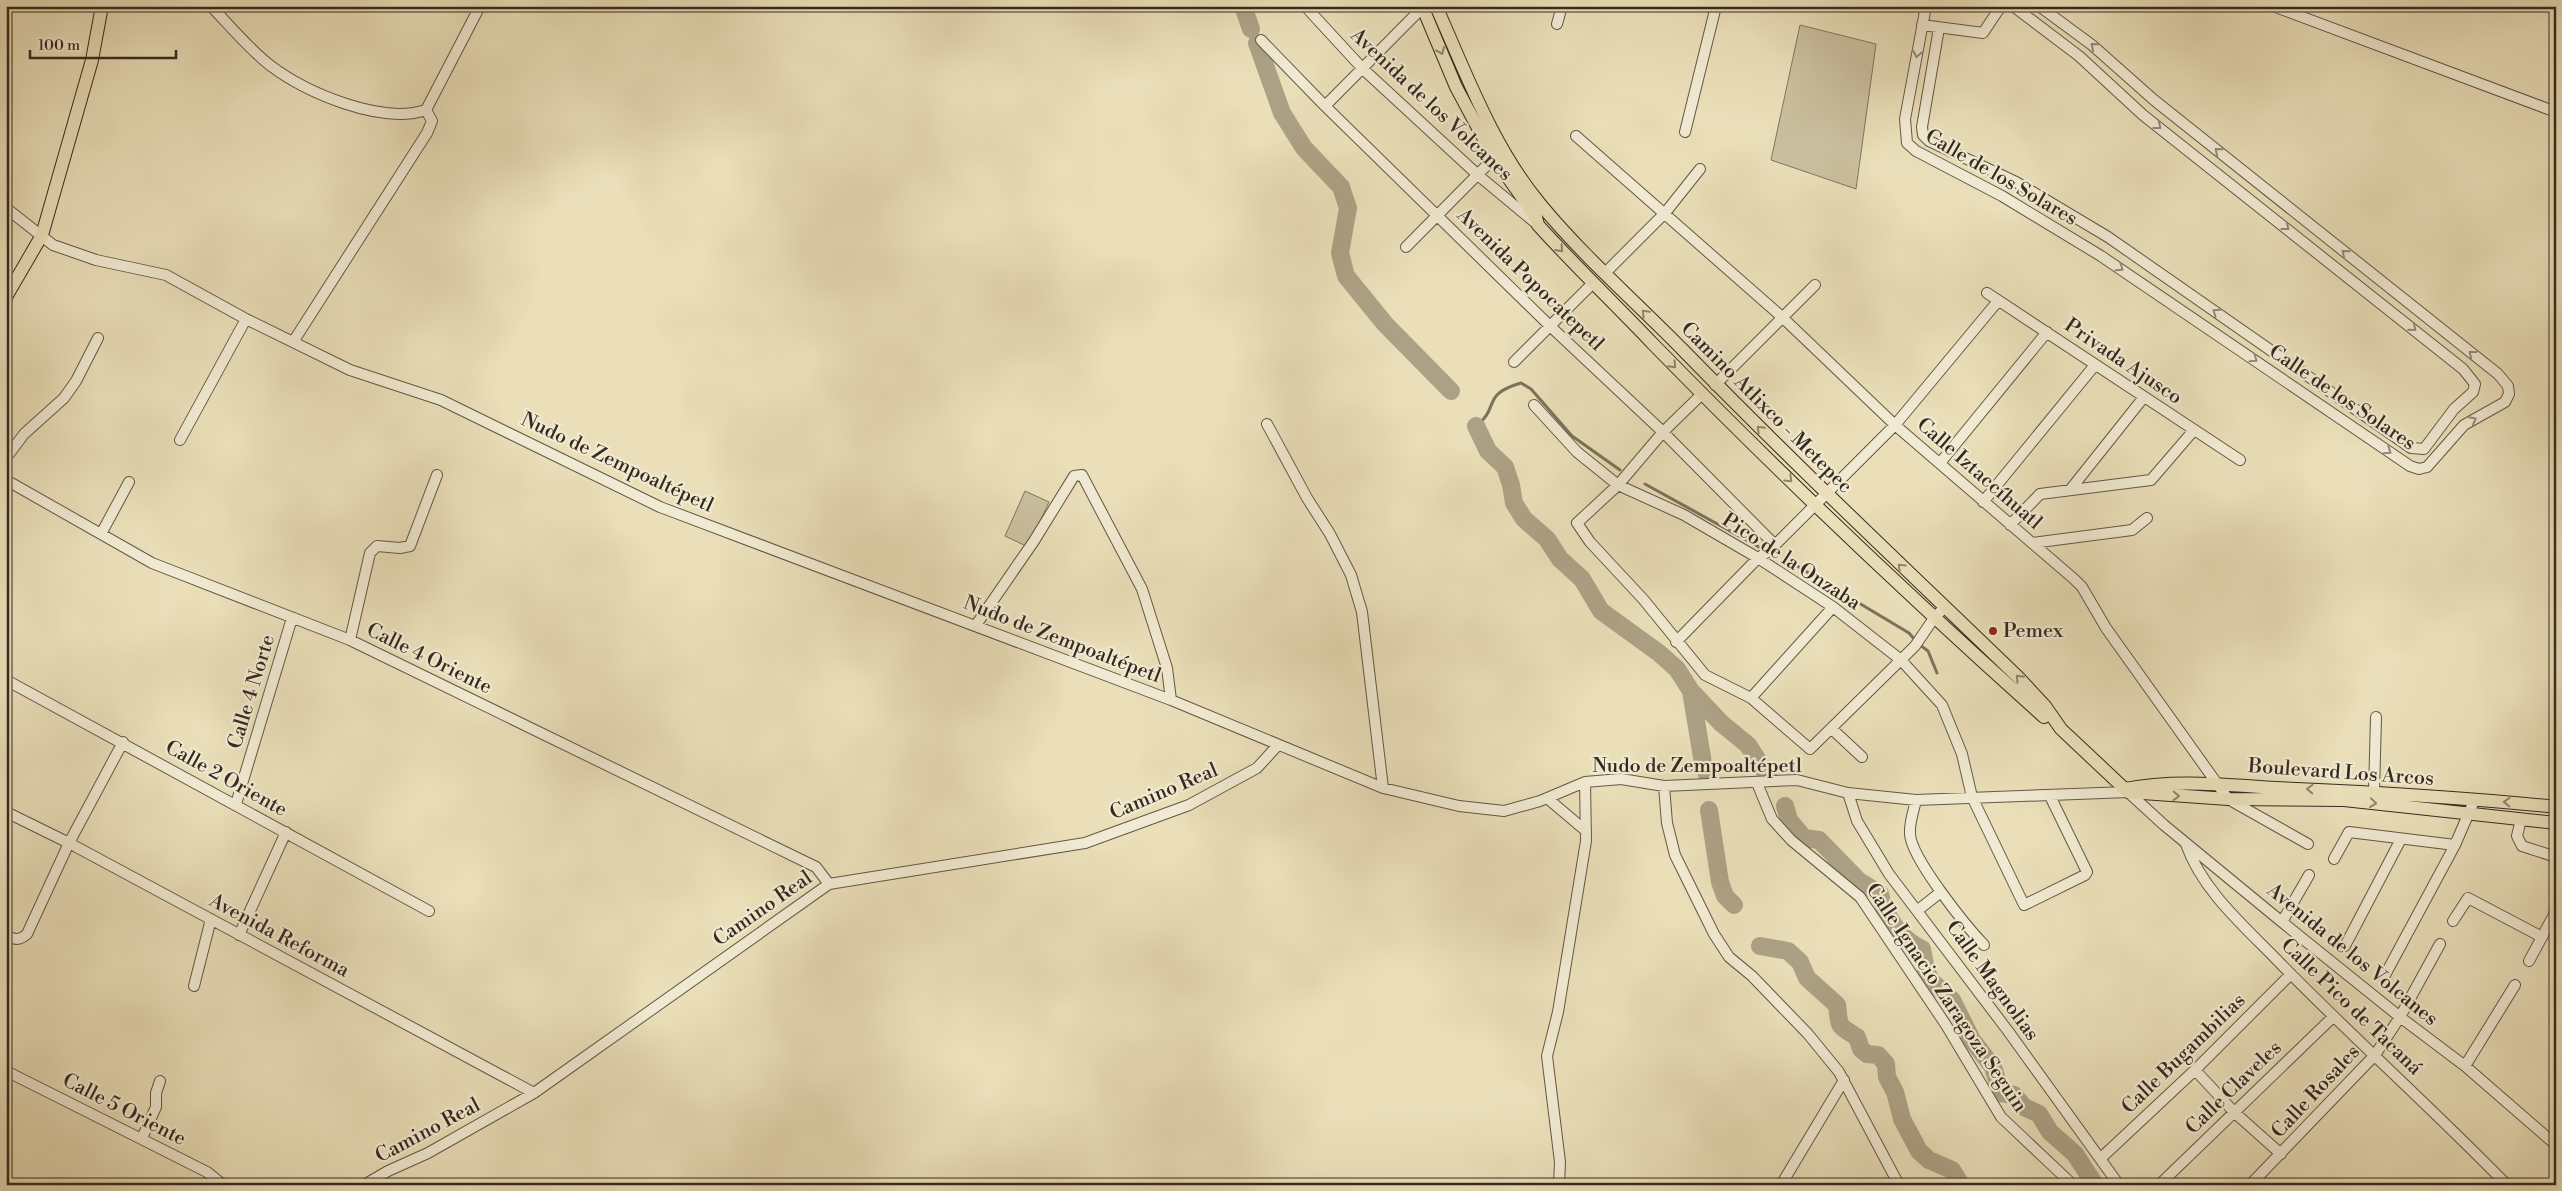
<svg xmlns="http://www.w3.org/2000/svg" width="2562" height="1191" font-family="'Libre Bodoni',serif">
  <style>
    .green { fill: #cbc09f; stroke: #80755f }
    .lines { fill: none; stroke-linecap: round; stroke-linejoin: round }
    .stream { stroke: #7d715c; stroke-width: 3 }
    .river { stroke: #ada185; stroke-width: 18 }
    .minor-casing { stroke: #635746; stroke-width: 12 }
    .major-casing { stroke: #362a1f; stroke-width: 14 }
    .minor { stroke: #f1ead2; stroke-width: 10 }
    .major { stroke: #eadfb9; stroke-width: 12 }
    .oneway { stroke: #948a78 }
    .oneway2 { stroke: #90846c }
    .poi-dot { fill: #8f2418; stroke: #f1ead2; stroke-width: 2 }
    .labels { text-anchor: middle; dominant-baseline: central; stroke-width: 4.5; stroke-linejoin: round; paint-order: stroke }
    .street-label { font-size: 20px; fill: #362a1f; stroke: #f1ead2 }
    .poi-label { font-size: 20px; fill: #362a1f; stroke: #f1ead2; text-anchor: start }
  </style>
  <rect width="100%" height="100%" fill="#eadfb9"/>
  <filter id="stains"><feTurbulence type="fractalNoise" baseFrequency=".004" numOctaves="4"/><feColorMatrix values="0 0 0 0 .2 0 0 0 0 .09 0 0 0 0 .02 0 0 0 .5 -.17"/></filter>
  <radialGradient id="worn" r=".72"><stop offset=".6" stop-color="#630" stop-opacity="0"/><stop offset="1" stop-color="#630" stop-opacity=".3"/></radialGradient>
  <path class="green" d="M1800 25 1876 44 1856 189 1771 160Z
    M1025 491 1049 502 1028 547 1005 536Z"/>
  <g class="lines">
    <path class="stream" d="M1476 426C1501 407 1480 395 1521 383L1531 389 1572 436 1620 470
      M1645 484 1759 547
      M1787 560 1909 633 1915 640
      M1920 645 1928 651 1937 673"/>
    <path class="river" d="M1243 6 1251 29
      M1257 43 1282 113 1304 148 1341 187 1348 208 1340 253 1346 276 1385 324 1451 391
      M1476 426 1488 451 1505 467 1511 485 1514 503 1524 519 1547 539 1560 559 1582 579 1601 611 1659 653 1677 669 1691 691 1703 763 1709 779
      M1691 691 1721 723 1748 745 1768 776
      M1785 806 1789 820 1804 838 1819 840 1859 881 1880 894C1885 916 1901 940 1922 949L1926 970 1931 981 1952 1000 1972 1040 1993 1067 2001 1093 2014 1095 2024 1107 2039 1114 2050 1132 2075 1154 2095 1185
      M1709 810 1720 882 1725 896 1734 905
      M1760 946 1788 951 1800 962 1807 978 1837 1005C1840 1028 1836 1024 1857 1037L1861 1049 1867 1054 1878 1055 1886 1064 1887 1077 1895 1092 1902 1119 1919 1151 1929 1160 1952 1170 1961 1185"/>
    <g class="minor-casing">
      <path id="minor" d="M211 6C229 25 251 51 271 66 307 93 382 125 426 110L480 6
        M1305 6 1363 69 1479 176 1538 225
        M1926 6 1905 119 1907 143 1916 151 2002 196 2101 256 2410 466 2419 469 2427 467 2464 425 2505 402 2509 394 2508 386 2498 374 2154 100 2092 45 2039 6
        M2273 6 2556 112
        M1557 24 1562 6
        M1922 25 1983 33 2001 6
        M1939 28 1922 127 1923 135 1929 141 2016 182 2108 237 2411 448 2424 449 2454 409 2473 392 2475 384 2463 369 2143 115 2079 56 2013 6
        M1261 40 1325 106 1550 326 1663 432 1775 545
        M1325 106 1423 7
        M1685 132 1716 6
        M1576 136 1782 317 1895 425 2074 579 2082 587 2106 628 2228 799 2308 844
        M6 208 53 245 96 260 166 275 246 319 350 370 441 400 660 507 1171 700 1383 788 1459 806 1504 811 1540 801 1585 782 1621 779 1664 786 1797 780 1848 793 1916 800 2128 792 2164 825 2282 922 2400 1017 2465 1066 2556 1145
        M1406 247 1494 158
        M1605 273 1665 213 1700 169
        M1987 293 2240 460
        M293 342 427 133 432 121 426 110
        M1514 362 1592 284
        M1715 385 1815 285
        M1701 395 1663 432 1618 485 1577 523 1590 542 1643 599 1705 675 1751 698 1810 749 1915 646 1934 618 1944 608
        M1534 405 1577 452 1618 485 1684 515 1758 558 1833 607 1901 660 1942 705 1962 754 1972 797 2024 905 2085 875 2087 872 2050 796
        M1267 424 1307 498 1330 534 1351 575 1362 612 1383 788
        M180 440 246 319
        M6 458 24 434 64 398 76 381 98 338
        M1940 463 2047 332
        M6 480 152 563 350 640 816 867 829 884
        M2070 490 2144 397
        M1983 502 2095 365
        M2010 525 2040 494 2151 480 2194 430
        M101 534 129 482
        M2032 543 2132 530 2147 518
        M976 625 1034 541 1074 476 1082 475 1142 589 1167 668 1171 700
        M350 640 370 553 377 546 400 548 410 546 437 475
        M1676 642 1758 558 1769 551 1895 425 1998 301
        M6 680 429 911
        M1751 698 1833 607
        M1832 729 1862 757
        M1757 783 1772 819 1791 840 1860 897 1946 1025 2001 1117 2073 1185
        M1664 786 1667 823 1675 855 1714 934 1729 957 1752 976 1808 1034 1839 1072 1899 1185
        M1848 793 1857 821 1889 874 2008 1031 2119 1185
        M2374 793 2376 717
        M1547 798 1586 831
        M1916 800C1914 810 1909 823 1910 834 1911 858 1966 926 1984 945
        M236 804 292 618
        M6 812 69 843 534 1093
        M2521 819 2517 836 2522 846 2556 857
        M2186 844C2202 890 2243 925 2276 959 2351 1036 2432 1108 2507 1185
        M2334 859 2349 832 2455 845
        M1918 910 1941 892
        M2453 921 2468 898 2542 937
        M2282 922 2309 875
        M6 935C15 940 19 941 27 934L69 843 123 742
        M239 935 286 832
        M2345 946 2401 839
        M2529 961 2556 911
        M2384 977 2455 845 2474 801
        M194 986 211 919
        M2465 1066 2515 985
        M2195 1070 2235 1113 2281 1154
        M6 1071 207 1172 223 1185
        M142 1138 156 1107V1093L160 1081
        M2101 1158 2195 1070 2291 974
        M364 1185 388 1171 428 1153 534 1093 829 884 1085 843 1189 805 1257 768 1278 745
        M1559 1185 1560 1162 1547 1056 1558 1012 1586 841 1585 782
        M1781 1185 1844 1080
        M2159 1185 2333 1017
        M2250 1185 2375 1055 2400 1017 2440 944"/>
    </g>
    <g class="major-casing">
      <path id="major" d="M1422 6 1456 87 1494 158 1536 217 1538 225C1575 266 1615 304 1653 344 1779 473 1910 597 2044 717
        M1436 6C1466 73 1493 148 1541 205 1584 257 1636 302 1683 350 1792 462 1906 569 2019 678L2045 706 2061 729 2128 792 2228 799 2344 800 2556 823
        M6 297 42 235 92 60 102 6
        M2125 789C2174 779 2226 785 2276 788 2369 792 2463 797 2556 807"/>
    </g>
    <use href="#minor" class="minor"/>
    <use href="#major" class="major"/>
  </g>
  <defs><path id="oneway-chevron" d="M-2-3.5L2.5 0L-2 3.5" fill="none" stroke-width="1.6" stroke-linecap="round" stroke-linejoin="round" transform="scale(1.25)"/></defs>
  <g class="oneway">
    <use href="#oneway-chevron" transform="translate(2094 46) rotate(-140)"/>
    <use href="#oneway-chevron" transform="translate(1917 54) rotate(101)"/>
    <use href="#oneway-chevron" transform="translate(2158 126) rotate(38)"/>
    <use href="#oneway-chevron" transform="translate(2218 151) rotate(-141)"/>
    <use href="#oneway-chevron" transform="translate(2286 227) rotate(38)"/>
    <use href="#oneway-chevron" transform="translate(2345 253) rotate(-141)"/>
    <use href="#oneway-chevron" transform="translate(2120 268) rotate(34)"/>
    <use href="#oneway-chevron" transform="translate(2216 312) rotate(-145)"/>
    <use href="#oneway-chevron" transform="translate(2413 328) rotate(39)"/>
    <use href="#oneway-chevron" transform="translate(2472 354) rotate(-142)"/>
    <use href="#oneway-chevron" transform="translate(2254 359) rotate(34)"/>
    <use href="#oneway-chevron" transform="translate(2473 420) rotate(-28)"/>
    <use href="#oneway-chevron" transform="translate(2388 451) rotate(34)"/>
  </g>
  <g class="oneway2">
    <use href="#oneway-chevron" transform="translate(1441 51) rotate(67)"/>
    <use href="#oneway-chevron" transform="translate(1560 249) rotate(48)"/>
    <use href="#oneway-chevron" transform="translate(1645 313) rotate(-135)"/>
    <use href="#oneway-chevron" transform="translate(1673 365) rotate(47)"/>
    <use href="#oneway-chevron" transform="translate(1760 429) rotate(-135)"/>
    <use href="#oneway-chevron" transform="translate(1789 479) rotate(44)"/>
    <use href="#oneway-chevron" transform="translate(1901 567) rotate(-136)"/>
    <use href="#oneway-chevron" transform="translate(2019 678) rotate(-134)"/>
    <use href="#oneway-chevron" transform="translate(2310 789) rotate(-178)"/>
    <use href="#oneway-chevron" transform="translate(2176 796) rotate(2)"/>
    <use href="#oneway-chevron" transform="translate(2507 802) rotate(-178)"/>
    <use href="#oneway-chevron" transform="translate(2373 803) rotate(6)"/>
  </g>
  <circle class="poi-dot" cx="1993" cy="631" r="5"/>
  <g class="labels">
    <g class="street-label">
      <text transform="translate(1431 105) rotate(43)">Avenida de los Volcanes</text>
      <text transform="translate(2001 178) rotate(30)">Calle de los Solares</text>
      <text transform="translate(1530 280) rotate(44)">Avenida Popocatepetl</text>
      <text transform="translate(2123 362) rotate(34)">Privada Ajusco</text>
      <text transform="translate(2342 398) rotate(34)">Calle de los Solares</text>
      <text transform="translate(1766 408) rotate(45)">Camino Atlixco - Metepec</text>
      <text transform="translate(617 463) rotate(25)">Nudo de Zempoaltépetl</text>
      <text transform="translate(1979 474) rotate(41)">Calle Iztaccíhuatl</text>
      <text transform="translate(1791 562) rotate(33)">Pico de la Onzaba</text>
      <text transform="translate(1062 640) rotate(21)">Nudo de Zempoaltépetl</text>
      <text transform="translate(429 659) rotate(26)">Calle 4 Oriente</text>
      <text transform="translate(252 692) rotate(-73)">Calle 4 Norte</text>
      <text x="1697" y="766">Nudo de Zempoaltépetl</text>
      <text transform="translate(2341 773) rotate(4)">Boulevard Los Arcos</text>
      <text transform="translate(226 779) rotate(29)">Calle 2 Oriente</text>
      <text transform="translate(1164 792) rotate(-23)">Camino Real</text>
      <text transform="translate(763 909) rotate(-35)">Camino Real</text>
      <text transform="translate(279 936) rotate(28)">Avenida Reforma</text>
      <text transform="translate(2352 955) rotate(39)">Avenida de los Volcanes</text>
      <text transform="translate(1992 981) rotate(54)">Calle Magnolias</text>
      <text transform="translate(1946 998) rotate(56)">Calle Ignacio Zaragoza Seguin</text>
      <text transform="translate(2351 1007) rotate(44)">Calle Pico de Tacaná</text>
      <text transform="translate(2184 1054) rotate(-44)">Calle Bugambilias</text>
      <text transform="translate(2234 1088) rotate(-44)">Calle Claveles</text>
      <text transform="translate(2316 1092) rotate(-47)">Calle Rosales</text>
      <text transform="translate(124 1110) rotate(27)">Calle 5 Oriente</text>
      <text transform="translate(428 1131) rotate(-28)">Camino Real</text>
    </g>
    <g class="poi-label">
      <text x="2003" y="631">Pemex</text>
    </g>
  </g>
  <rect width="2562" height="1191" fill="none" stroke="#eadfb9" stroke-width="25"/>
  <rect x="8" y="8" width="2547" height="1176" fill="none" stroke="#362a1f" stroke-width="2.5"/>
  <rect x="12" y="12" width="2537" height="1166" fill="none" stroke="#362a1f"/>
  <path d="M30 50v8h146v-8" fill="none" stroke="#362a1f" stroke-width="2.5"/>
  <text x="38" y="50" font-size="15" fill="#362a1f" stroke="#f1ead2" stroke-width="4" paint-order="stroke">100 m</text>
  <rect width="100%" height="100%" filter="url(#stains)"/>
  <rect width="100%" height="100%" fill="url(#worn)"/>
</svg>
